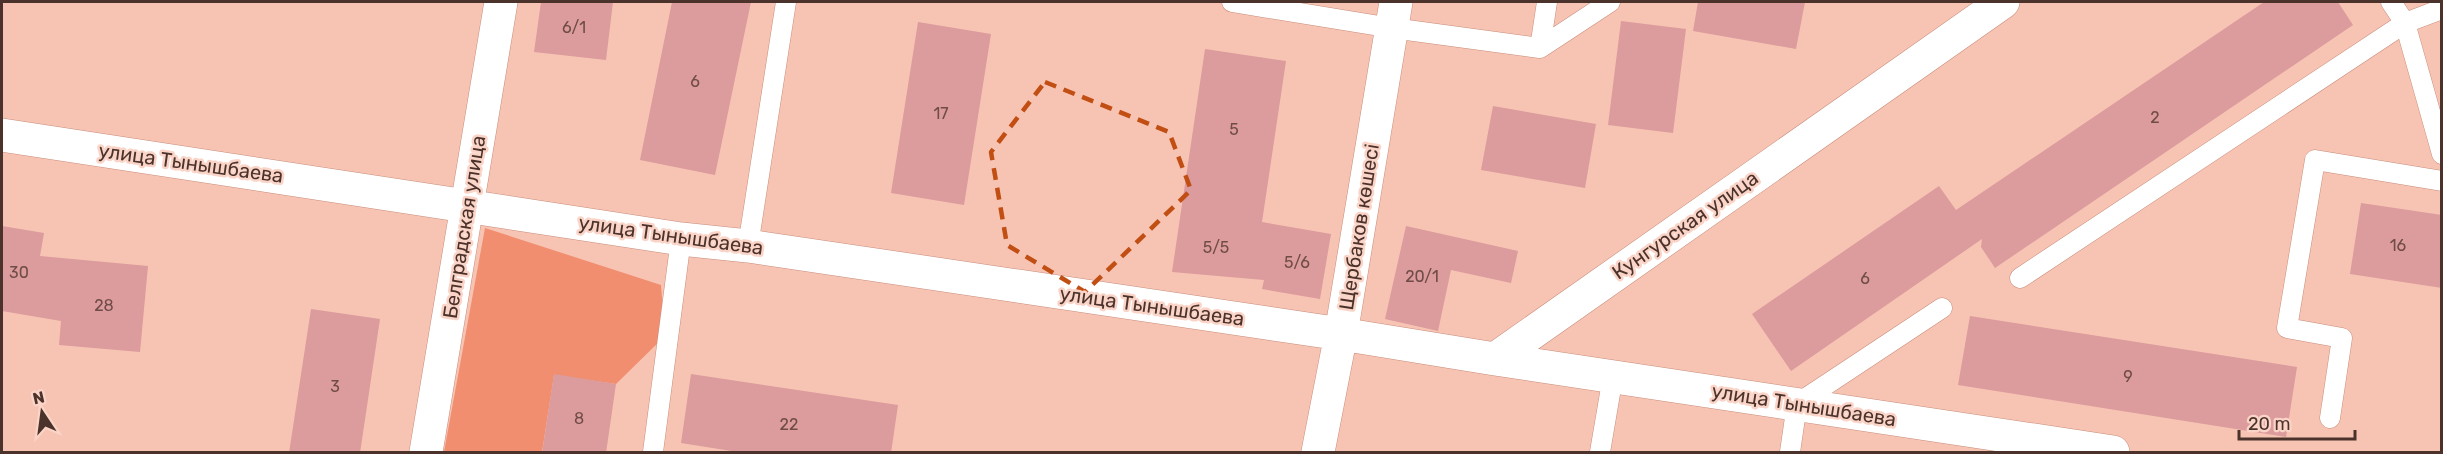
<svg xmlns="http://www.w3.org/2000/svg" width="2443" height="454" font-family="Rubik,sans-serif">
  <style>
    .green { fill: #f18e6f }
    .building { fill: #dc9b9c }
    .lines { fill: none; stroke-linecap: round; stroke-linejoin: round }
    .lane-casing { stroke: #c88c79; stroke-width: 21 }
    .street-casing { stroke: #c88c79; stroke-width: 34 }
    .lane { stroke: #fff; stroke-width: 20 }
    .street { stroke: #fff; stroke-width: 33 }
    .marked { fill: none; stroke: #c14f14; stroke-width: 4.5; stroke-dasharray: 12 8; stroke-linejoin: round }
    .labels { text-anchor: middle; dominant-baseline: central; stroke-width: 5; stroke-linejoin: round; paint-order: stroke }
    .number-label { font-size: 16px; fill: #6f4c47 }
    .street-label { font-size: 20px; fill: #4b322b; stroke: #fbd4c8 }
  </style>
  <rect width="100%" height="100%" fill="#f7c4b4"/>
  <path class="green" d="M485 228 661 285 665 336 616 384 554 375 542 452H444Z"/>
  <path class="building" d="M541 2H613L606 60 534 52Z
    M672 2H751L715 175 640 160Z
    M1698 2H1805L1796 49 1693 31Z
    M2264 2H2338L2353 25 1995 268 1981 247 1982 239 1791 371 1752 314 1939 186 1956 210Z
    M1621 21 1686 29 1673 133 1608 125Z
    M918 22 991 34 964 205 891 193Z
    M1205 49 1286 61 1262 222 1331 234 1320 299 1262 289 1264 280 1172 272Z
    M1493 106 1596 124 1585 188 1481 170Z
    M2361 203 2442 215V288L2350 274Z
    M2 226 44 233 40 256 148 266 140 352 59 345 61 321 2 311Z
    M1406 226 1518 251 1511 283 1451 270 1438 331 1385 319Z
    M311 309 380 319 360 453H289Z
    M1970 316 2297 367 2286 437 1958 385Z
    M554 374 616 384 606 453H542Z
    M691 374 898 405 891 453H744L681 443Z"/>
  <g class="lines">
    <g class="lane-casing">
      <path id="lane" d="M1232 2 1392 28 1540 48 1610 2
        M2391 2 2405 23 2442 154
        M1540 48 1547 2
        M748 246 786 2
        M2020 278 2405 23 2442 9
        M2330 418 2342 338 2287 328 2315 160 2442 181
        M653 452 681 239
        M1600 452 1613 376
        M1790 452 1797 404 1942 308"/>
    </g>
    <g class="street-casing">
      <path id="street" d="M2 135 681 239 748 246 1341 334 1495 359 2003 2
        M1495 359 2113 452
        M426 452 501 2
        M1318 452 1341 334 1396 2"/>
    </g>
    <use href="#lane" class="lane"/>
    <use href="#street" class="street"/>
  </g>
  <path class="marked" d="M1045 82 1169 132 1191 190 1085 292 1007 245 991 152Z"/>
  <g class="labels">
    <g class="number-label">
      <text x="574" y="27">6/1</text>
      <text x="695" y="81">6</text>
      <text x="941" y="113">17</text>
      <text x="2155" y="117">2</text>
      <text x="1234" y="129">5</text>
      <text x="2398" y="245">16</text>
      <text x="1216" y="247">5/5</text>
      <text x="1297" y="262">5/6</text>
      <text x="19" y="272">30</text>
      <text x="1422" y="276">20/1</text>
      <text x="1865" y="278">6</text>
      <text x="104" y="305">28</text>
      <text x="2128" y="376">9</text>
      <text x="335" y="386">3</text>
      <text x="579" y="418">8</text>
      <text x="789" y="424">22</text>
    </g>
    <g class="street-label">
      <text transform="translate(191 163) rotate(8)">улица Тынышбаева</text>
      <text transform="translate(1685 225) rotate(-35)">Кунгурская улица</text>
      <text transform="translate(464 227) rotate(-81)">Белградская улица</text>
      <text transform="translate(1359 227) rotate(-81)">Щербаков көшесі</text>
      <text transform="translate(671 235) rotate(8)">улица Тынышбаева</text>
      <text transform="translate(1152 306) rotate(8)">улица Тынышбаева</text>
      <text transform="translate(1804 405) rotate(9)">улица Тынышбаева</text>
    </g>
  </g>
  <rect width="2443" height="454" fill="none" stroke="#4b322b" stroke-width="6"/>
  <g transform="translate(42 412) rotate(347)" stroke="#fbd4c8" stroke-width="4.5" paint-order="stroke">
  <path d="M0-4.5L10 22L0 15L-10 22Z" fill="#4b322b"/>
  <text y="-9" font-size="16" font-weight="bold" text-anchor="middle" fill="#4b322b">N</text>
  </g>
  <path d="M2239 430v9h116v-9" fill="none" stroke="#4b322b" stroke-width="3"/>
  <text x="2248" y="430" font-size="18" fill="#4b322b" stroke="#fbd4c8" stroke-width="4.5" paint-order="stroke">20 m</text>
</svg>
